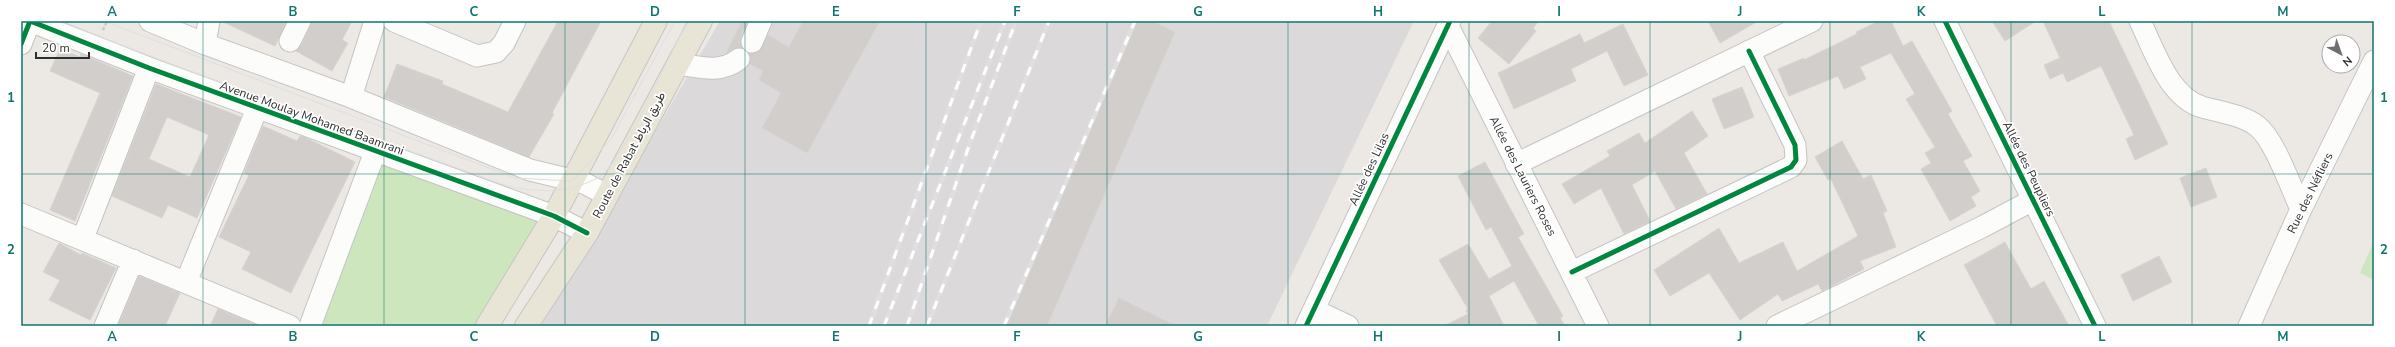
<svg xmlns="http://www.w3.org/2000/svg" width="2395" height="347" font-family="'Nunito Sans',Vazirmatn,sans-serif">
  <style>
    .industrial { fill: #dcd9db }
    .green { fill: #cee6be }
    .building { fill: #d1cecb; stroke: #d7d4d0; fill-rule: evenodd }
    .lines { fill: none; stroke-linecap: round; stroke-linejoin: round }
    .minor-casing { stroke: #c5c4c5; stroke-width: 23 }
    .major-casing { stroke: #c6c5c4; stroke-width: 24 }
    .path { stroke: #c9c9c8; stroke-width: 2.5; stroke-dasharray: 3 2; stroke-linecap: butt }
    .minor { stroke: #fcfcfb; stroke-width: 21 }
    .major { stroke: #e8e4d6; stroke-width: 22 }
    .tram { stroke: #dfdfe1; stroke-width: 1 }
    .rail-casing { stroke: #dfdfe1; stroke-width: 4.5 }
    .rail { stroke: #fff; stroke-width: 3; stroke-dasharray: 9; stroke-linecap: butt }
    .cycleway-casing { stroke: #fff; stroke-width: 8 }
    .cycleway { stroke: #00873e; stroke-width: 5 }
    .grid { fill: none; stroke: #0f766e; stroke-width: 1; stroke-opacity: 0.55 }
    .labels { text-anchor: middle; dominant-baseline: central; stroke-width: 3.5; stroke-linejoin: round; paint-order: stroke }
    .street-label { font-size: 12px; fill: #2e2e2e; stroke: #fff }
    .neatline { fill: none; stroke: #0f766e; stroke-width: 1.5 }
    .grid-label { font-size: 13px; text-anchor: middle; font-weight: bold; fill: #0f766e }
  </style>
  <rect width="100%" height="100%" fill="#ece8e4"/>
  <path class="industrial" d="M720 21H1414L1267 326H541Z"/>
  <path class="green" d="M377 153 545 220 475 326H308Z
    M2374 241V280L2360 273Z"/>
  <path class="building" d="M221 21H287L275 46Z
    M312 21H352L342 40 348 43 332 71 296 51 301 46Z
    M558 21H601L552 113 554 114 529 157 384 97 397 64 443 81 442 84 508 112Z
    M742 21H748L741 38 742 48 733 49 726 53Z
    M803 21H880L807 153 762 128 781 93 759 80 763 71 750 64 749 53 759 51 768 35 789 47Z
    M1137 21H1152L1175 32 1047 326H1006Z
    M1492 21H1539L1533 28 1536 31 1509 64 1478 38Z
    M1708 21H1758L1720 43Z
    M1879 21H1891L1903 46 1912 41 1952 111 1948 114 1972 156 1963 161 1980 191 1971 197 1976 206 1950 221 1921 169 1931 163 1925 153 1935 147 1906 99 1915 94 1891 53 1860 67 1866 79 1844 89 1838 76 1789 96 1778 69 1804 58V60L1857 34 1856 32Z
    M1992 21H2036L2005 41Z
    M2043 21H2109L2168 144 2135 160 2126 139 2134 135 2101 66 2067 82 2063 73 2050 79 2044 65 2060 58Z
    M1623 24 1648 75 1624 86 1607 51 1571 69 1576 81 1514 109 1498 73 1580 34 1584 43Z
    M60 49 80 57 81 54 133 76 75 221 50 210 100 93 50 71Z
    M156 84 241 117 197 218 168 205 162 218 112 196ZM167 117 209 135 190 177 149 159Z
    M1742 87 1754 117 1724 129 1712 99Z
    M1692 111 1708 136 1684 153 1707 194 1676 209 1655 171 1632 185 1650 221 1624 234 1601 188 1574 204 1562 184 1610 156 1607 151 1639 133 1645 143Z
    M263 126 297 141 300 136 304 137 355 162 291 293 242 269 251 252 219 237 249 175 244 173Z
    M1842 141 1863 179 1871 175 1887 211 1883 213 1896 247 1860 261 1864 269 1822 291 1818 284 1782 301 1778 294 1740 320 1709 273 1670 296 1654 270 1719 228 1739 263 1783 242 1797 271 1858 236 1831 179 1828 180 1815 157Z
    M1485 162 1524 234 1518 237 1563 316 1560 318 1565 326H1539L1514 281 1489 296 1504 326H1444L1468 314 1466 310 1468 309 1439 260 1468 244 1489 279 1512 266 1491 227 1486 230 1458 176Z
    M2206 168 2217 197 2191 207 2180 178Z
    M2005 242 2031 289 2044 281 2069 326H1997L1964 265Z
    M59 243 81 255 82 253 116 268 90 320 49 300 60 280 43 272Z
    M2159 256 2172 282 2133 301 2121 275Z
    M139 276 180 293 165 326H118Z
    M1119 298 1176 326H1105Z
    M218 309 259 326H210Z"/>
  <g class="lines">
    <g class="minor-casing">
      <path id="minor" d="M150 21 205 44 351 97 530 170 584 183 607 195
        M394 21 477 56 496 52 504 43 515 21
        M1945 21 2095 326
        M2140 21C2154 50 2169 97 2202 107 2220 112 2243 115 2257 126 2275 140 2291 188 2301 209
        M1448 26 1598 326
        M290 41 300 21
        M752 42 761 21
        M21 44 30 21 149 68 554 216 587 233
        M205 44 209 21
        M678 64C700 67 720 74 739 59
        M351 97 375 21
        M1516 164 1812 21
        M21 214 290 326
        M83 238 149 68
        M1572 272 1791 167 1796 160 1795 145 1749 51
        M186 282 257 109
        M1314 310 1348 326
        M105 326 133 260
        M310 326 375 152
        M1306 326 1450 21
        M1777 326 1982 227 2033 200
        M2249 326 2301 209 2374 61"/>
    </g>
    <g class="major-casing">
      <path id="major" d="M487 326 554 216 656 21
        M526 326 587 233 701 21"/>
    </g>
    <path class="path" d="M103 30 107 21"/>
    <use href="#minor" class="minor"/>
    <use href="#major" class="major"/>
    <path class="tram" d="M58 21 227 85 510 187C542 192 569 194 599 177 622 164 672 50 687 21
      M104 21 515 178 572 181 611 139 675 21"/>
    <g class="rail-casing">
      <path id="rail" d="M869 326 981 21
        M884 326 1005 21
        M907 326 970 143 1016 21
        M927 326 1049 21
        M1004 326 1135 21"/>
    </g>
    <use href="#rail" class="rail"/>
    <g class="cycleway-casing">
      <path id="cycleway" d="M1945 21 2095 326
        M21 44 30 21 149 68 554 216 587 233
        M1572 272 1791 167 1796 160 1795 145 1749 51
        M1306 326 1450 21"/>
    </g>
    <use href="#cycleway" class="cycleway"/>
  </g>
  <path class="grid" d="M203 21V326M384 21V326M565 21V326M745 21V326M926 21V326M1107 21V326M1288 21V326M1469 21V326M1650 21V326M1830 21V326M2011 21V326M2192 21V326M21 174H2374"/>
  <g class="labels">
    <g class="street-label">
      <text transform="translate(312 118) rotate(20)">Avenue Moulay Mohamed Baamrani</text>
      <text transform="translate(629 155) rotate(-62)">Route de Rabat طريق الرباط</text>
      <text transform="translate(1369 169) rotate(-65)">Allée des Lilas</text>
      <text transform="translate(2029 169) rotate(64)">Allée des Peupliers</text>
      <text transform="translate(1523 176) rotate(63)">Allée des Lauriers Roses</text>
      <text transform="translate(2310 193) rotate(-64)">Rue des Néfliers</text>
    </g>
  </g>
  <rect width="2395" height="347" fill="none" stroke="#ffffff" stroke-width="44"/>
  <g transform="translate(2341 54) rotate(139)"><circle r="19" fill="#ffffff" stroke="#ababab"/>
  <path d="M0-3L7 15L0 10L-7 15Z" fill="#706f6e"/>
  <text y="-6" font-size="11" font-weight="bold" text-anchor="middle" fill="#2e2e2e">N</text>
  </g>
  <path d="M36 52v6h53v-6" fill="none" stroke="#2e2e2e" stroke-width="2"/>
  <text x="42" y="52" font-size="12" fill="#2e2e2e" stroke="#ffffff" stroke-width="3" paint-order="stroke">20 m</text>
  <rect x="22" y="22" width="2351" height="303" class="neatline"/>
  <g class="grid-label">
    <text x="112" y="16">A</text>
    <text x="293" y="16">B</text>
    <text x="474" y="16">C</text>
    <text x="655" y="16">D</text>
    <text x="836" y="16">E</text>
    <text x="1017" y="16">F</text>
    <text x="1198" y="16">G</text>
    <text x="1378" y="16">H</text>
    <text x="1559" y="16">I</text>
    <text x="1740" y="16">J</text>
    <text x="1921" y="16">K</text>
    <text x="2102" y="16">L</text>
    <text x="2283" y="16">M</text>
    <text x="11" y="102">1</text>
    <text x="2384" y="102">1</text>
    <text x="11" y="254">2</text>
    <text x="2384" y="254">2</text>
    <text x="112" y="341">A</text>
    <text x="293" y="341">B</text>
    <text x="474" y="341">C</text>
    <text x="655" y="341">D</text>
    <text x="836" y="341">E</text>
    <text x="1017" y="341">F</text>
    <text x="1198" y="341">G</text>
    <text x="1378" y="341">H</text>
    <text x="1559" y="341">I</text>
    <text x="1740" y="341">J</text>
    <text x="1921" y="341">K</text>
    <text x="2102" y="341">L</text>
    <text x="2283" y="341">M</text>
  </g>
</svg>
